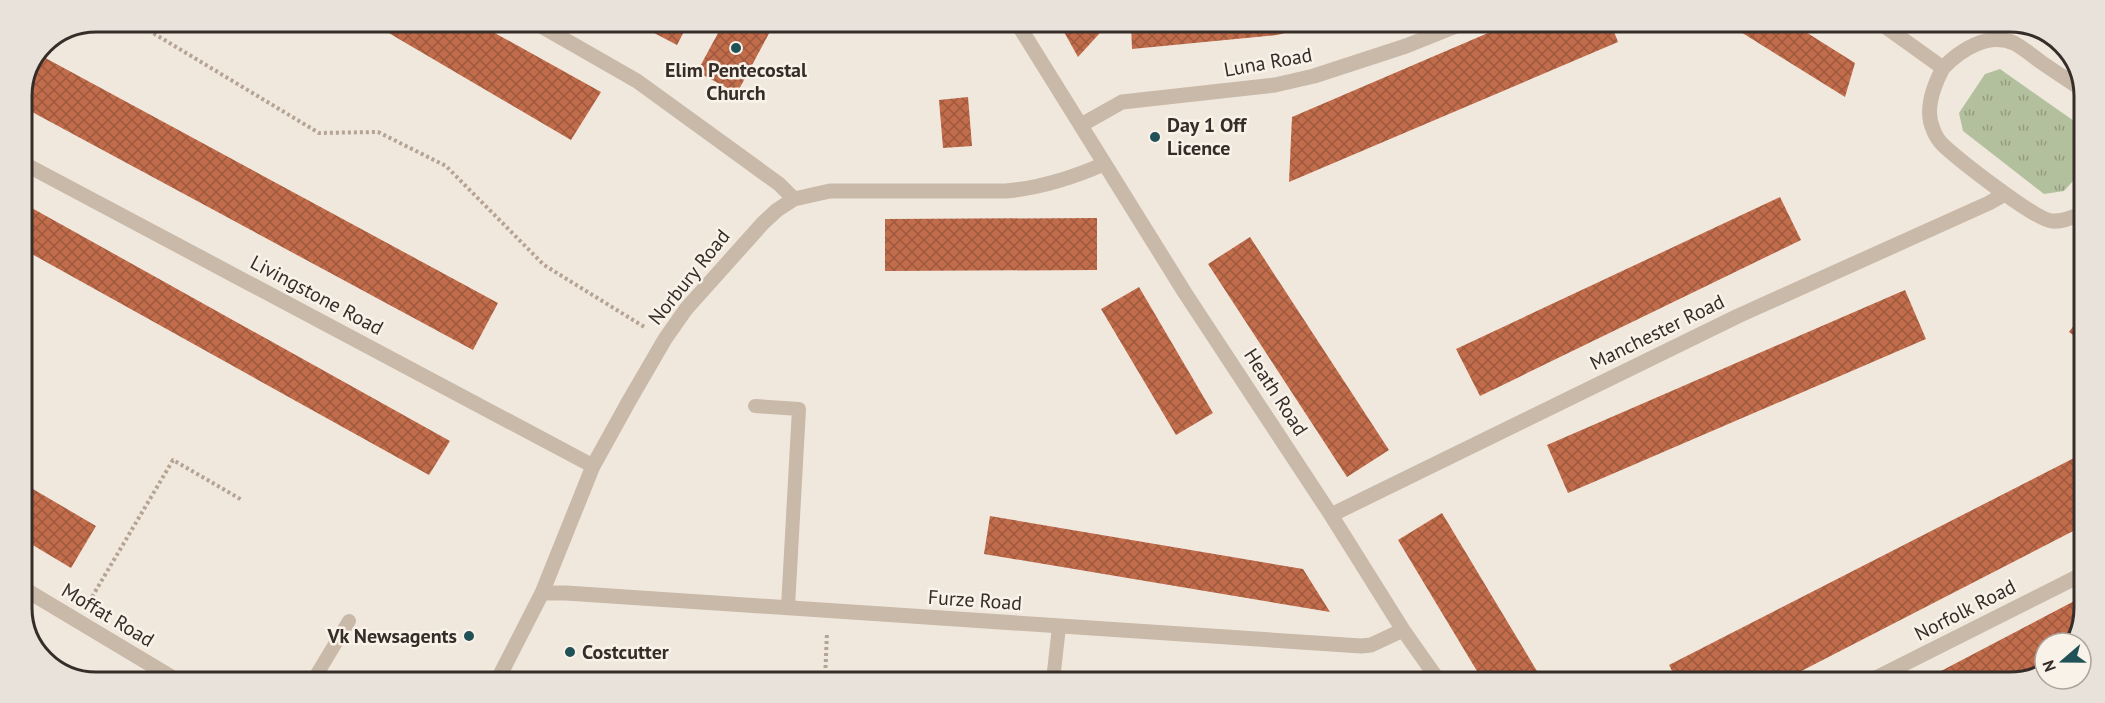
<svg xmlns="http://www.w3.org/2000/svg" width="2105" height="703" font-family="'PT Sans',sans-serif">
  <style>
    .grass { fill: url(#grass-tufts) }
    .building { fill: url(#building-cross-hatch) }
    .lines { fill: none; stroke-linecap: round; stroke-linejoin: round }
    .path { stroke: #b5a393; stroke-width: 4; stroke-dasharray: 3 3; stroke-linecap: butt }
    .service { stroke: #c9b9a9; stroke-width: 14 }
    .minor { stroke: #c9b9a9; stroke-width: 15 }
    .poi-dot { fill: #205156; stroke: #f9f2e9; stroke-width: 2 }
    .labels { text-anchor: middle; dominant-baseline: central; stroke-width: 5; stroke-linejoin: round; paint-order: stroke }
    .street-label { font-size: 20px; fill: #362d29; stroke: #f9f2e9 }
    .poi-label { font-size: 20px; font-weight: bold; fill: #362d29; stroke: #f9f2e9; text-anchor: start }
    .rim { fill: none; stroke: #362d29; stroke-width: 3 }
  </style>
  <defs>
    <pattern id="grass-tufts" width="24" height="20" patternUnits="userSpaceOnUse" patternTransform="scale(1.5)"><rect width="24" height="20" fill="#b3c09d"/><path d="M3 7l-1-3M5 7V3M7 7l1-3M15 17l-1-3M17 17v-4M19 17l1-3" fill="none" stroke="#929c80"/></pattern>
    <pattern id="building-cross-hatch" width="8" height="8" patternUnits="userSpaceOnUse" patternTransform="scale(1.5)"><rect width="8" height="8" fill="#c16c4b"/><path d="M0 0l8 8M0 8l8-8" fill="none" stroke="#9e593e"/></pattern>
  </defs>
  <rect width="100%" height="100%" fill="#f1e8dd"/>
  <path class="grass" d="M2000 69 2084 128 2083 170 2064 191 2044 194 1963 131 1959 113 1985 74Z"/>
  <path class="building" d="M370 22H475L601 92 571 140Z
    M633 22H689L677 45Z
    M724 22H770L774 24 737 93 697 72Z
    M1059 23H1109L1078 57Z
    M1131 23H1321V24L1277 35 1132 49Z
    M1509 24H1611L1618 42 1289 182 1292 117Z
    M1728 24H1793L1855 63 1845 97Z
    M38 54 498 303 473 350 21 106V91Z
    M968 97 972 146 943 148 939 100Z
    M1780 197 1801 240 1480 396 1456 349Z
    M21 202 450 441 429 475 21 248Z
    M1097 218V270L885 271V219Z
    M1250 237 1389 450 1347 477 1208 264Z
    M1139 287 1213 413 1176 435 1101 309Z
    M1905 290 1926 339 1568 493 1547 445Z
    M2082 315V342L2069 332Z
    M2082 344V357L2076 352Z
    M2074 458 2081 473V527L1780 682 1677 681 1669 665Z
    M21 482 96 526 71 568 21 538Z
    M1442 513 1543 681H1483L1398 540Z
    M990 516 1303 569 1330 612 984 554Z
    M2080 598V631L2072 643H2045V670L2010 682H1920Z"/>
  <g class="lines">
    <path class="path" d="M133 21 319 133 378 132 446 166 544 265 646 328
      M89 602 173 460 242 500
      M825 680 827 632"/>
    <path class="service" d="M755 406 799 409 788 607
      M314 679 349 621
      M1053 680 1059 627"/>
    <path class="minor" d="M534 22 637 81 779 184 794 199
      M1017 23 1185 293 1331 515 1403 630 1439 681
      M1883 25 1943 68C1934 85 1924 109 1933 129 1935 135 1939 141 1943 145 1958 159 2035 220 2052 221 2063 222 2073 217 2083 213
      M1943 68C1960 50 1988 32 2014 43 2023 48 2033 56 2041 62 2055 72 2070 81 2084 91
      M1081 125 1122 102 1275 85 1314 76 1406 46 1461 24
      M21 162 593 466
      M1331 515 1738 316 1989 203 2005 194
      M21 587 173 678
      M542 593H566L1361 646 1371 645 1403 630
      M498 679 542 593 593 466 629 401 665 339 686 309 763 223 777 210 794 199 830 191H1006C1040 188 1072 178 1104 164
      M1868 682 2081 575"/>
  </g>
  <g class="poi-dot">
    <circle cx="736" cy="48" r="6"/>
    <circle cx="1155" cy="137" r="6"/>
    <circle cx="469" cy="636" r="6"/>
    <circle cx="570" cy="652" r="6"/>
  </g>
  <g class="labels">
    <g class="street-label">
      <text transform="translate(1268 62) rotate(-10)">Luna Road</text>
      <text transform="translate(689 277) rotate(-51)">Norbury Road</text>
      <text transform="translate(317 295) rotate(28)">Livingstone Road</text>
      <text transform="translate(1657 332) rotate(-26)">Manchester Road</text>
      <text transform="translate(1276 392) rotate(57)">Heath Road</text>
      <text transform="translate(975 600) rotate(4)">Furze Road</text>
      <text transform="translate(1965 610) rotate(-27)">Norfolk Road</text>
      <text transform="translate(108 615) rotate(31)">Moffat Road</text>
    </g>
    <g class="poi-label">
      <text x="736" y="70" text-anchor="middle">Elim Pentecostal<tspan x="736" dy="23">Church</tspan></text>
      <text x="1167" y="125">Day 1 Off<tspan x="1167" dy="23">Licence</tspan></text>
      <text x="457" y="636" text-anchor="end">Vk Newsagents</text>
      <text x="582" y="652">Costcutter</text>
    </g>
  </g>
  <path d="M0 0H2105V703H0ZM96 32H2010A64 64 0 0 1 2074 96V608A64 64 0 0 1 2010 672H96A64 64 0 0 1 32 608V96A64 64 0 0 1 96 32Z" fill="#e9e2da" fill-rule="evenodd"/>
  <path class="rim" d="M96 32H2010A64 64 0 0 1 2074 96V608A64 64 0 0 1 2010 672H96A64 64 0 0 1 32 608V96A64 64 0 0 1 96 32Z"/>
  <g transform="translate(2063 661) rotate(250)"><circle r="28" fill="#f9f2e9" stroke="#aba39c" stroke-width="1.5"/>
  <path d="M0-4.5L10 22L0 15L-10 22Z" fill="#205156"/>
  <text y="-9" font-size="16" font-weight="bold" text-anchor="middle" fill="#362d29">N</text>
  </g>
</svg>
